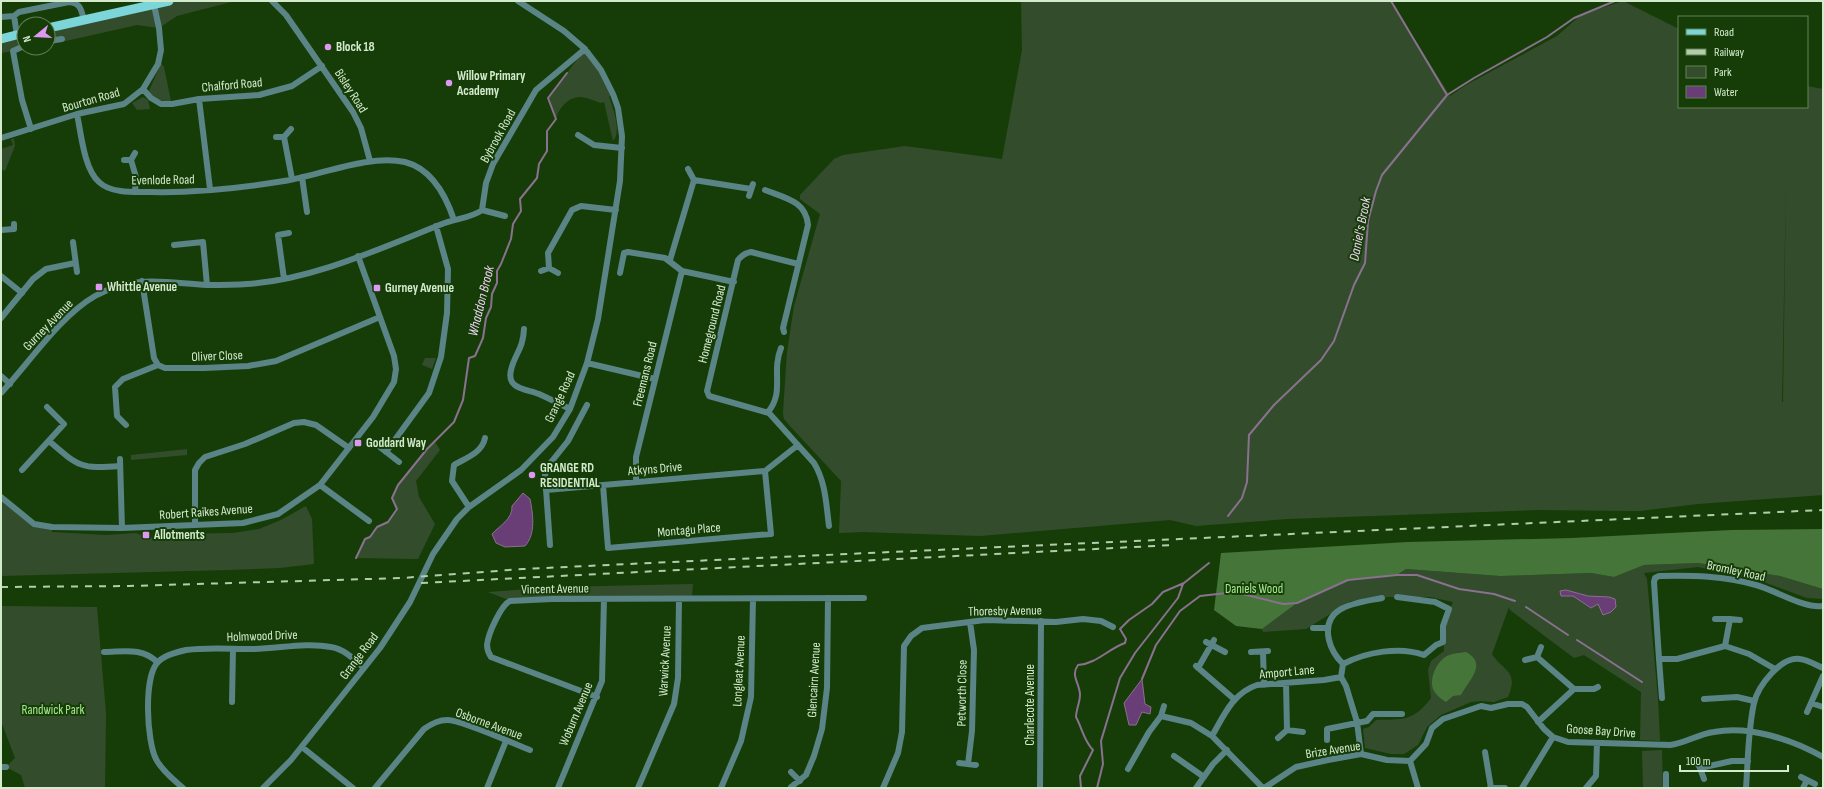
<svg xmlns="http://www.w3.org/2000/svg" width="1824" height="789" font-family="'Sofia Sans Condensed',sans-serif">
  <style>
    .green { fill: #334d2c; fill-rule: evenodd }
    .forest { fill: #467539 }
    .water { fill: #693d75; stroke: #89718f }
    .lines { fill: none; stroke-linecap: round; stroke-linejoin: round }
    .stream { stroke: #89718f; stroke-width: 2 }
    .street { stroke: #5a8486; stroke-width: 6 }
    .primary { stroke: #7bd5d9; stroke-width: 9 }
    .rail { stroke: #b3cdac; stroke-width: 2; stroke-dasharray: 7 7; stroke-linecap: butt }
    .poi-dot { fill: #df98f1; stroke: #163d08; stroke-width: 1.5 }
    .labels { text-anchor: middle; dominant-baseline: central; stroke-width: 4; stroke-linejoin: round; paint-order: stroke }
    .poi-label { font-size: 13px; font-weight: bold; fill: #d3eacd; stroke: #163d08; text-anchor: start }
    .street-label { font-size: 13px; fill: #d3eacd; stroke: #163d08 }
    .park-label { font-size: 13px; fill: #a7e994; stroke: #163d08 }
    .water-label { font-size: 14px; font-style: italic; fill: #eed4f5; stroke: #163d08 }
  </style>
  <rect width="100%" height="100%" fill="#163d08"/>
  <path class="green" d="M169 1H235L177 16 159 28 137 25 48 45V28Z
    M1021 1H1391L1450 96 1466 85 1557 36 1581 15 1623 1 1679 29V107H1807V86L1823 89V495L1698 504 1640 511 1537 510 1288 519 1196 526 1170 520 980 536 863 532 839 533 841 481 790 426 784 419 783 413 787 352 794 306 820 214 800 199V195L834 159 843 155 905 146 1002 159 1022 50ZM1786 183 1783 402H1782Z
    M24 33V48H32L1 53V39Z
    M585 49 613 94 609 97C613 108 622 132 613 141L604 102 601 103C595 101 586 97 580 97 568 97 558 109 556 119L548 98Z
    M161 63 164 67 171 101C162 102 154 99 149 91Z
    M143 97 148 100 150 109 137 110 132 103Z
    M11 139H14L15 146 5 171 1 169V149L13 145Z
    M425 358H436L432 369 422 365Z
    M435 442 440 450 416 481 419 497 435 524 418 559 356 558 365 539 370 537 377 527 388 522 397 509 392 498C401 478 418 457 435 442Z
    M187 449V455L131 460V455Z
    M1 497 34 524 52 527V532L106 535 136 533 149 538 171 534 233 533 259 529 281 520 306 506 312 519 314 564 280 568 228 570 1 576Z
    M1698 563 1780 576 1823 589V599L1807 598 1758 580 1698 567 1644 573 1647 579 1658 699 1660 741 1640 740 1641 692 1584 655 1574 658 1510 610 1509 607 1492 654C1504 672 1519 671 1508 697L1494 702 1481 701 1471 702 1441 715 1427 727 1418 745 1404 754H1391L1365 748 1363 729 1369 727 1376 720C1403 719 1413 722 1431 698L1428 670 1431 661 1444 651 1443 626 1453 602 1430 597H1389L1351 601 1306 629 1263 632 1262 629 1297 603 1348 580 1397 575 1406 569 1500 576 1591 573 1614 577 1644 565Z
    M693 584 692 596 506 599 488 592 559 587Z
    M1 606 97 607 106 713 105 788H25L21 775 6 767 15 758 1 721Z
    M1662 750 1663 788H1643L1642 751Z"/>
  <path class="forest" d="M1823 529V589L1780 576 1698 563 1644 565 1614 577 1591 573 1500 576 1406 569 1397 575 1348 580 1297 603 1262 629 1236 626 1214 610 1221 553 1408 542 1572 538 1731 530Z
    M1466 652C1488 664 1469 680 1461 695L1453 696 1446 702C1441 699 1435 694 1433 689 1429 678 1437 661 1447 656 1453 653 1460 653 1466 652Z"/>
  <path class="water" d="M523 493 530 499C533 514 536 534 525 546L505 547 496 543 492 534C499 526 513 519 512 506Z
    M1566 590 1588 596 1609 597 1615 599 1616 607 1611 612 1603 615 1598 604 1591 608 1573 596H1561L1560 591Z
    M1142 679 1145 704 1151 707 1150 714 1142 712 1136 725H1129L1124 703Z"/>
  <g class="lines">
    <path class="stream" d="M1391 1 1447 95
      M1228 516 1242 498 1247 482 1249 435 1274 405 1321 360 1334 341 1354 285 1365 263 1368 221 1376 191 1382 175 1447 95 1474 78 1547 37 1574 18 1615 1
      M356 558 365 539 370 537 377 527 388 522 397 509 392 498 398 485 427 449 454 422 463 400 469 358 475 356 483 338 486 318 491 307 492 294 497 283V271L501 264 511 239 513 224 521 211 520 199 537 178 539 164 547 151V131L556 119 548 98 567 73
      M1526 607 1568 635
      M1577 640 1642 682
      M1142 679 1156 645 1180 611 1200 596 1235 592 1283 604 1297 603 1348 580 1397 575H1417L1459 589 1494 594 1515 601
      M1081 788 1080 776 1093 750C1084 741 1082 728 1076 717 1076 710 1080 702 1080 695 1080 683 1070 676 1078 665 1096 664 1108 649 1125 643L1126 639 1120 629 1129 620 1152 604 1163 592 1184 583 1209 563
      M1097 788 1103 764 1101 741 1120 678 1135 653 1178 598 1183 584"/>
    <path class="street" d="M272 1 286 15 353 112 361 128 370 161
      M14 16 17 35
      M1 17 14 16 19 12 69 2C81 3 81 10 84 20
      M48 41 62 39
      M24 46 13 51 22 100 31 129
      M143 89 151 98 161 104H172L199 99 259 95 292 86 322 66
      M199 99 210 189
      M77 114C81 133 84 169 99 182 111 194 136 192 151 192 195 193 241 188 284 181 321 175 369 154 405 162 432 169 446 196 454 220
      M578 135 594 145 622 148
      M276 137H284L291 129
      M284 137 292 179
      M1 138 77 114 124 104 143 89 158 64 161 50 159 28 154 5
      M124 160H131L135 153
      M131 160 136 177 135 192
      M688 169 694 180 751 189
      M302 177 307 212
      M765 190C785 198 806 201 808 225L783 328 784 332
      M749 196 753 184
      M482 210 486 183 493 164 536 90 585 49
      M1 230 14 229V224
      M73 242 77 272
      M174 245 203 242 207 285
      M670 260 694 180
      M798 264 751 252C745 253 742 255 738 260L707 391 709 396 769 413 814 463C826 483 826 504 829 526
      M549 268 548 253 572 210 581 206 616 210
      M541 271 549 268 558 273
      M620 273 624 253 628 252 665 258 682 271 734 282
      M1 276 22 293
      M284 279 278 235 289 233
      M142 281 154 358 158 365
      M1 318 33 279 46 269 75 263
      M524 329C523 350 515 353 511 370 506 390 528 389 539 394 550 399 560 404 570 409
      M587 363 655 379
      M158 365 165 368H204L248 366 276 361 380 317
      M1 376 10 384
      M1 393C29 363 60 316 95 296 135 274 166 283 207 285 220 285 234 285 247 284 312 280 381 248 442 224 454 219 472 218 482 210L505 216
      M768 412C785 392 771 372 781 348
      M126 425 117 416 115 387 123 379 158 365
      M49 441C79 467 81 469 120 466
      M372 441 399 462
      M386 452 429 393 441 357 447 313 448 269 436 226
      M120 459 122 528
      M22 470 64 424 47 407
      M765 471 798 445
      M636 482V457L682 271
      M320 485 369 521
      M603 485 608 548 771 534 765 471
      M546 490 765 471
      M1 497 34 524 52 527 122 528 243 523 278 514 320 485 373 417 394 382 396 369 394 356 358 256
      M469 507 452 481 454 465C466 458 482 453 485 438
      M195 525V470L199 463 205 457 245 444 294 423 304 422 316 425 349 448
      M550 545 545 475 548 466 568 441 587 405
      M1715 619H1730L1725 646
      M1730 619 1740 620
      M1313 628H1328
      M1206 642 1225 652
      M104 652C123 652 142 647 157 662
      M1251 652 1268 651
      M1263 652 1264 685
      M1537 657 1541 647
      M1659 659 1654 582 1655 578 1659 576C1693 575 1724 576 1756 585 1775 590 1804 609 1823 606
      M1525 660 1537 657 1574 689
      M1343 664C1336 657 1331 649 1329 640 1321 605 1358 603 1382 598
      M1196 666 1234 699
      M1198 668 1214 640
      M1286 683 1287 730
      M597 697 491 657C489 654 487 650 487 645 488 634 501 605 510 601L552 599 864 598
      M1662 698 1659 659H1677L1725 646 1749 654 1775 669
      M1704 699 1737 697 1754 701
      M232 702 233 649
      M1811 703 1823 707
      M1807 712 1823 676
      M1161 716 1164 706
      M1538 722 1574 689H1594L1598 687
      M1212 736C1224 715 1233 693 1257 685L1324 680 1341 677
      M1278 738 1287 730 1303 732
      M1327 740V729L1367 721 1373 714H1402
      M302 747 353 788
      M1485 752 1491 788
      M1361 754 1357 722 1346 686 1341 677 1343 664C1366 652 1400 646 1424 655L1436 645 1443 642V626L1449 609 1435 602 1397 597
      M1174 756 1204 777
      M1695 759 1700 768
      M1410 761 1426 744 1432 728 1443 719 1481 706 1491 708 1508 704H1522L1527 707 1544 729 1553 737 1568 742 1670 745C1686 743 1698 734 1714 732 1749 725 1793 740 1823 757
      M1410 761 1418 788
      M959 763 976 765
      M968 764 972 731 974 650 970 622
      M1 767H6
      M1128 769 1149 732 1161 716 1191 723 1212 736 1263 788
      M791 772 800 781
      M1666 774V788
      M1801 777 1807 780 1803 788
      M1704 779 1700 768 1732 761H1748
      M1807 780 1815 784
      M791 787 806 775 814 756 822 729 827 688 828 598
      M183 788C174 780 162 771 156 759 147 742 143 677 158 662 164 655 177 652 186 650 207 647 230 649 252 649 278 649 305 642 331 647 344 649 354 659 364 668
      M263 788 291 760 380 648 410 602 433 554 457 519 469 507 521 470 553 437 570 409 587 363 598 319 620 181 622 136 618 108 613 94 601 70 585 49 564 31 518 1
      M375 788 424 729C431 724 438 720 447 720 462 720 512 743 530 750
      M487 788 506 741
      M558 788 602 681 604 599
      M638 788 674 704 678 678 679 599
      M721 788 741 741 751 697 753 599
      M883 788 898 753 902 732 904 646 911 636 922 628 985 620 1056 622 1083 619 1101 621 1113 627
      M1040 788 1041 621
      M1196 788 1213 764 1227 750
      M1264 788 1296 767 1328 760 1361 754 1387 760 1410 761
      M1490 788H1505
      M1522 788 1553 737
      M1586 788 1596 776 1597 743
      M1746 788C1748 760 1748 730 1754 703 1758 686 1781 656 1800 659 1808 660 1816 665 1823 668"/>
    <path class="primary" d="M48 28 169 1
      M1 39 24 33"/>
    <path class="rail" d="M421 583 1174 545
      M1 587 129 586 402 578 523 569 714 560 1823 510"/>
  </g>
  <g class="poi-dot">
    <circle cx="328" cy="47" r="4"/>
    <circle cx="449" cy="83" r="4"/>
    <rect x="95" y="283" width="8" height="8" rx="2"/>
    <rect x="373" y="284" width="8" height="8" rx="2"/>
    <rect x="354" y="439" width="8" height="8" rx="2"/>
    <circle cx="532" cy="475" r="4"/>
    <rect x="142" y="531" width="8" height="8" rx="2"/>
  </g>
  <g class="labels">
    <g class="poi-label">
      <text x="336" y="47">Block 18</text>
      <text x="457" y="76">Willow Primary<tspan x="457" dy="15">Academy</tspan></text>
      <text x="107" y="287">Whittle Avenue</text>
      <text x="385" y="288">Gurney Avenue</text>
      <text x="366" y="443">Goddard Way</text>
      <text x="540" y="468">GRANGE RD<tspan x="540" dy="15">RESIDENTIAL</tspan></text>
      <text x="154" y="535">Allotments</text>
    </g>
    <g class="street-label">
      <text transform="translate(232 85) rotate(-5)">Chalford Road</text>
      <text transform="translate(351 91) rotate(57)">Bisley Road</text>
      <text transform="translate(91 100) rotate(-16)">Bourton Road</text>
      <text transform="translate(498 136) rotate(-61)">Bybrook Road</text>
      <text transform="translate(163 180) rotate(-1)">Evenlode Road</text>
      <text transform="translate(712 324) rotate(-76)">Homeground Road</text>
      <text transform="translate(48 325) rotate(-46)">Gurney Avenue</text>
      <text transform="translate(217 356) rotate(-2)">Oliver Close</text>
      <text transform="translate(645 374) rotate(-76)">Freemans Road</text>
      <text transform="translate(560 397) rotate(-65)">Grange Road</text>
      <text transform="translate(655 469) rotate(-5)">Atkyns Drive</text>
      <text transform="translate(206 512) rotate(-4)">Robert Raikes Avenue</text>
      <text transform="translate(689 530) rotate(-5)">Montagu Place</text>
      <text transform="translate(1736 571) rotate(12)">Bromley Road</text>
      <text transform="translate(555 589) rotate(-1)">Vincent Avenue</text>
      <text transform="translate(1005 611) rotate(-1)">Thoresby Avenue</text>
      <text transform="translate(262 636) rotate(-2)">Holmwood Drive</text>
      <text transform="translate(359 656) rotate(-53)">Grange Road</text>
      <text transform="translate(665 661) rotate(-87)">Warwick Avenue</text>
      <text transform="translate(739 671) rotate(-87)">Longleat Avenue</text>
      <text transform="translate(1287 672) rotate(-5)">Amport Lane</text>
      <text transform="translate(814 680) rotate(-87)">Glencairn Avenue</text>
      <text transform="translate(962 693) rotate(-89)">Petworth Close</text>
      <text transform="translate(1030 705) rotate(-90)">Charlecote Avenue</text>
      <text transform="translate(576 714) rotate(-67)">Woburn Avenue</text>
      <text transform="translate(489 724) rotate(20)">Osborne Avenue</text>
      <text transform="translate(1601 731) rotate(4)">Goose Bay Drive</text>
      <text transform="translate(1333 750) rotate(-9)">Brize Avenue</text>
    </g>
    <g class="park-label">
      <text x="1254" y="589">Daniels Wood</text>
      <text x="53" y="710">Randwick Park</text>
    </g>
    <g class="water-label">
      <text transform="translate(1360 229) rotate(-79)">Daniel's Brook</text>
      <text transform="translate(481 301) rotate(-76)">Whaddon Brook</text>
    </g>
  </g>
  <rect width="1824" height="789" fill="none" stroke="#d3eacd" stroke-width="4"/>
  <rect x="1678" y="16" width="130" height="92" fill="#163d08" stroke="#628257"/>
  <rect x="1686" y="29" width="20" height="6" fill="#7bd5d9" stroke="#628257"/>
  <text x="1714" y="36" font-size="12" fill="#d3eacd">Road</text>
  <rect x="1686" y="49" width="20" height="6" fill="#b3cdac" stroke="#628257"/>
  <text x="1714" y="56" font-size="12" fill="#d3eacd">Railway</text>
  <rect x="1686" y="66" width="20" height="12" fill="#334d2c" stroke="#628257"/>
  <text x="1714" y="76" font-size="12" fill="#d3eacd">Park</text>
  <rect x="1686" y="86" width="20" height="12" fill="#693d75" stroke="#628257"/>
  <text x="1714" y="96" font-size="12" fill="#d3eacd">Water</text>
  <g transform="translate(36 36) rotate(252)"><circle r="19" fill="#163d08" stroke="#628257"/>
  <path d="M0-3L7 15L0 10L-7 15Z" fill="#df98f1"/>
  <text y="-6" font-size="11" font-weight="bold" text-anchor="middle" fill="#d3eacd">N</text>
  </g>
  <path d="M1680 765v6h108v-6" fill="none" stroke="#d3eacd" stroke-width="2"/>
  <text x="1686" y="765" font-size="12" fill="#d3eacd" stroke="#163d08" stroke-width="3" paint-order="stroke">100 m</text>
</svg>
